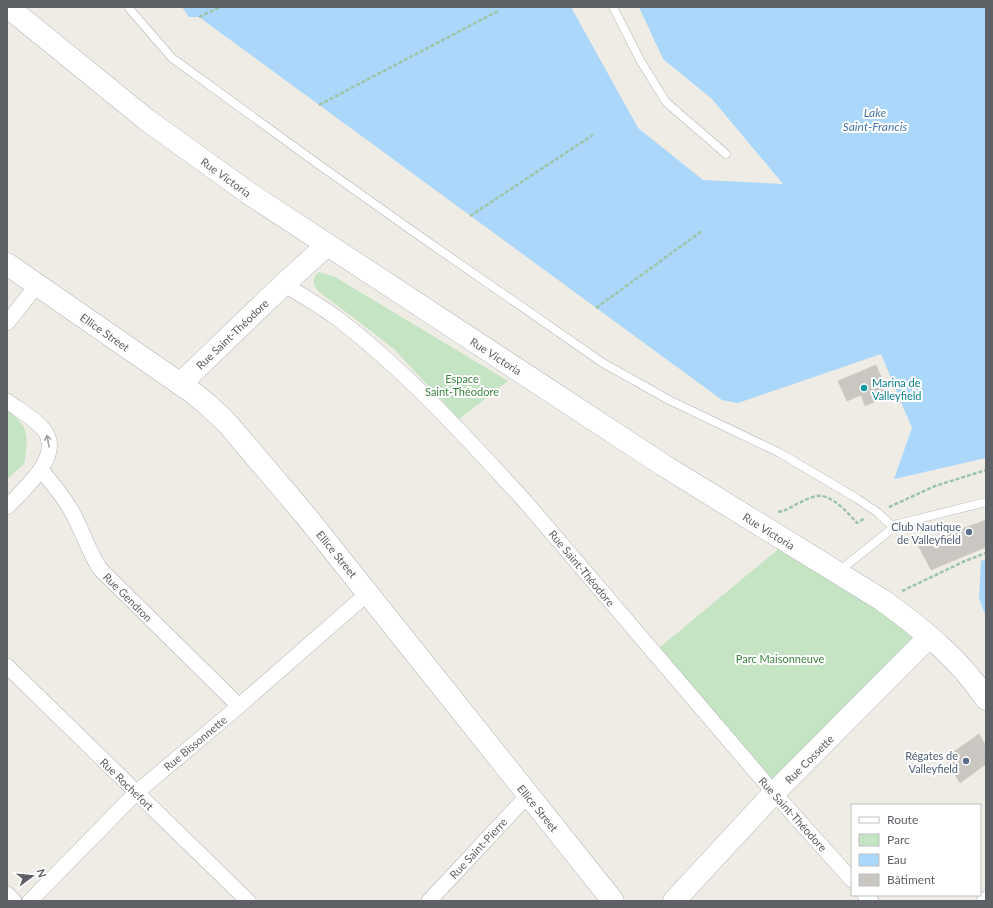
<svg xmlns="http://www.w3.org/2000/svg" width="993" height="908" font-family="Lato,sans-serif">
  <style>
    .green { fill: #c4e4c3 }
    .water { fill: #aad7fa }
    .building { fill: #cac7c2; stroke: #d3cec4 }
    .lines { fill: none; stroke-linecap: round; stroke-linejoin: round }
    .lane-casing { stroke: #b3b5b9; stroke-width: 9 }
    .street-casing { stroke: #b3b5b9; stroke-width: 16 }
    .secondary-casing { stroke: #b4b7bc; stroke-width: 23 }
    .path { stroke: #9dc5a8; stroke-width: 2.5; stroke-dasharray: 4 2; stroke-linecap: butt }
    .lane { stroke: #fff; stroke-width: 8 }
    .street { stroke: #fff; stroke-width: 15 }
    .secondary { stroke: #fff; stroke-width: 22 }
    .oneway { stroke: #9ea0a3 }
    .culture-dot { fill: #0f9aa8; stroke: #fff; stroke-width: 1.5 }
    .service-dot { fill: #5c6f8a; stroke: #fff; stroke-width: 1.5 }
    .labels { text-anchor: middle; dominant-baseline: central; stroke-width: 4; stroke-linejoin: round; paint-order: stroke }
    .street-label { font-size: 11px; fill: #5d6065; stroke: #fff }
    .park-label { font-size: 11px; fill: #3c853f; stroke: #fff }
    .culture-label { font-size: 11px; fill: #0d838f; stroke: #fff; text-anchor: start }
    .service-label { font-size: 11px; fill: #4e5e75; stroke: #fff; text-anchor: end }
    .water-label { font-size: 12px; font-style: italic; fill: #4878ab; stroke: #fff }
  </style>
  <rect width="100%" height="100%" fill="#eeece5"/>
  <path class="green" d="M319 272 335 277 508 381 459 419 394 349 375 334 318 291 314 285V277Z
    M7 410C12 414 19 420 23 426 29 436 26 452 24 464L7 479Z
    M782 546 880 610 916 641 775 782 659 648Z"/>
  <path class="water" d="M182 7H571L638 128 703 180 783 184 712 99 663 59 639 7H986V458L894 479 912 428 881 354 738 403 722 400 199 17H189Z
    M986 559V617L979 598 981 561Z"/>
  <path class="building" d="M876 365 889 396 865 406 861 395 847 401 838 381Z
    M986 520V547L931 570 918 545Z
    M979 734 986 746V764L960 783 945 758Z"/>
  <g class="lines">
    <g class="lane-casing">
      <path id="lane" d="M128 7 172 58 311 159 421 237 603 363 669 400 780 453 856 498 877 512 891 525 898 524 986 502
        M613 7 640 60 666 102 726 154
        M839 571 898 524"/>
    </g>
    <g class="street-casing">
      <path id="street" d="M284 284C302 296 321 306 338 319 406 371 465 436 523 499L774 793 852 880
        M7 323 37 285
        M7 401C19 410 35 418 44 430 64 456 23 490 7 507
        M41 470C52 483 63 496 71 510 82 529 88 551 100 569L239 706
        M7 666 248 901
        M7 894 14 901
        M865 895 871 901
        M30 901 136 793 239 706 368 593
        M429 901 528 795
        M984 901 986 899"/>
    </g>
    <g class="secondary-casing">
      <path id="secondary" d="M8 7 147 120 250 194 663 465 882 600C921 628 959 658 986 699
        M7 264 192 392 208 405 227 423 306 516 613 901
        M180 384 284 284 327 245
        M674 901 774 793 929 637"/>
    </g>
    <path class="path" d="M199 17 220 7
      M319 105 498 11
      M470 216 593 135
      M596 308 702 231
      M889 507 935 486 986 470
      M778 512C789 510 792 506 801 502 807 499 815 495 822 496 836 499 848 513 857 523L865 518
      M902 591 965 561 986 553"/>
    <use href="#lane" class="lane"/>
    <use href="#street" class="street"/>
    <use href="#secondary" class="secondary"/>
  </g>
  <defs><path id="oneway-shaft" d="M-6 0H5M1.5-3L5.5 0L1.5 3" fill="none" stroke-width="1.6" stroke-linecap="round" stroke-linejoin="round"/></defs>
  <use class="oneway" href="#oneway-shaft" transform="translate(48 441) rotate(-100)"/>
  <circle class="culture-dot" cx="864" cy="388" r="4"/>
  <g class="service-dot">
    <circle cx="969" cy="532" r="4"/>
    <circle cx="966" cy="761" r="4"/>
  </g>
  <g class="labels">
    <g class="street-label">
      <text transform="translate(226 177) rotate(36)">Rue Victoria</text>
      <text transform="translate(105 332) rotate(35)">Ellice Street</text>
      <text transform="translate(232 334) rotate(-44)">Rue Saint-Théodore</text>
      <text transform="translate(496 356) rotate(33)">Rue Victoria</text>
      <text transform="translate(769 531) rotate(32)">Rue Victoria</text>
      <text transform="translate(337 554) rotate(51)">Ellice Street</text>
      <text transform="translate(582 568) rotate(50)">Rue Saint-Théodore</text>
      <text transform="translate(128 597) rotate(45)">Rue Gendron</text>
      <text transform="translate(195 743) rotate(-40)">Rue Bissonnette</text>
      <text transform="translate(809 759) rotate(-45)">Rue Cossette</text>
      <text transform="translate(127 784) rotate(44)">Rue Rochefort</text>
      <text transform="translate(538 808) rotate(51)">Ellice Street</text>
      <text transform="translate(793 814) rotate(48)">Rue Saint-Théodore</text>
      <text transform="translate(478 848) rotate(-47)">Rue Saint-Pierre</text>
    </g>
    <g class="park-label">
      <text x="462" y="378">Espace<tspan x="462" dy="13">Saint-Théodore</tspan></text>
      <text x="780" y="658">Parc Maisonneuve</text>
    </g>
    <g class="culture-label">
      <text x="872" y="382">Marina de<tspan x="872" dy="13">Valleyfield</tspan></text>
    </g>
    <g class="service-label">
      <text x="961" y="526">Club Nautique<tspan x="961" dy="13">de Valleyfield</tspan></text>
      <text x="958" y="755">Régates de<tspan x="958" dy="13">Valleyfield</tspan></text>
    </g>
    <g class="water-label">
      <text x="875" y="112">Lake<tspan x="875" dy="14">Saint-Francis</tspan></text>
    </g>
  </g>
  <rect width="993" height="908" fill="none" stroke="#5d6065" stroke-width="16"/>
  <rect x="851" y="804" width="130" height="92" fill="#ffffff" stroke="#bebfc1"/>
  <rect x="859" y="817" width="20" height="6" fill="#ffffff" stroke="#bebfc1"/>
  <text x="887" y="824" font-size="12" fill="#5d6065">Route</text>
  <rect x="859" y="834" width="20" height="12" fill="#c4e4c3" stroke="#bebfc1"/>
  <text x="887" y="844" font-size="12" fill="#5d6065">Parc</text>
  <rect x="859" y="854" width="20" height="12" fill="#aad7fa" stroke="#bebfc1"/>
  <text x="887" y="864" font-size="12" fill="#5d6065">Eau</text>
  <rect x="859" y="874" width="20" height="12" fill="#cac7c2" stroke="#bebfc1"/>
  <text x="887" y="884" font-size="12" fill="#5d6065">Bâtiment</text>
  <g transform="translate(32 876) rotate(74)" stroke="#ffffff" stroke-width="3" paint-order="stroke">
  <path d="M0-3L7 15L0 10L-7 15Z" fill="#5d6065"/>
  <text y="-6" font-size="11" font-weight="bold" text-anchor="middle" fill="#5d6065">N</text>
  </g>
</svg>
